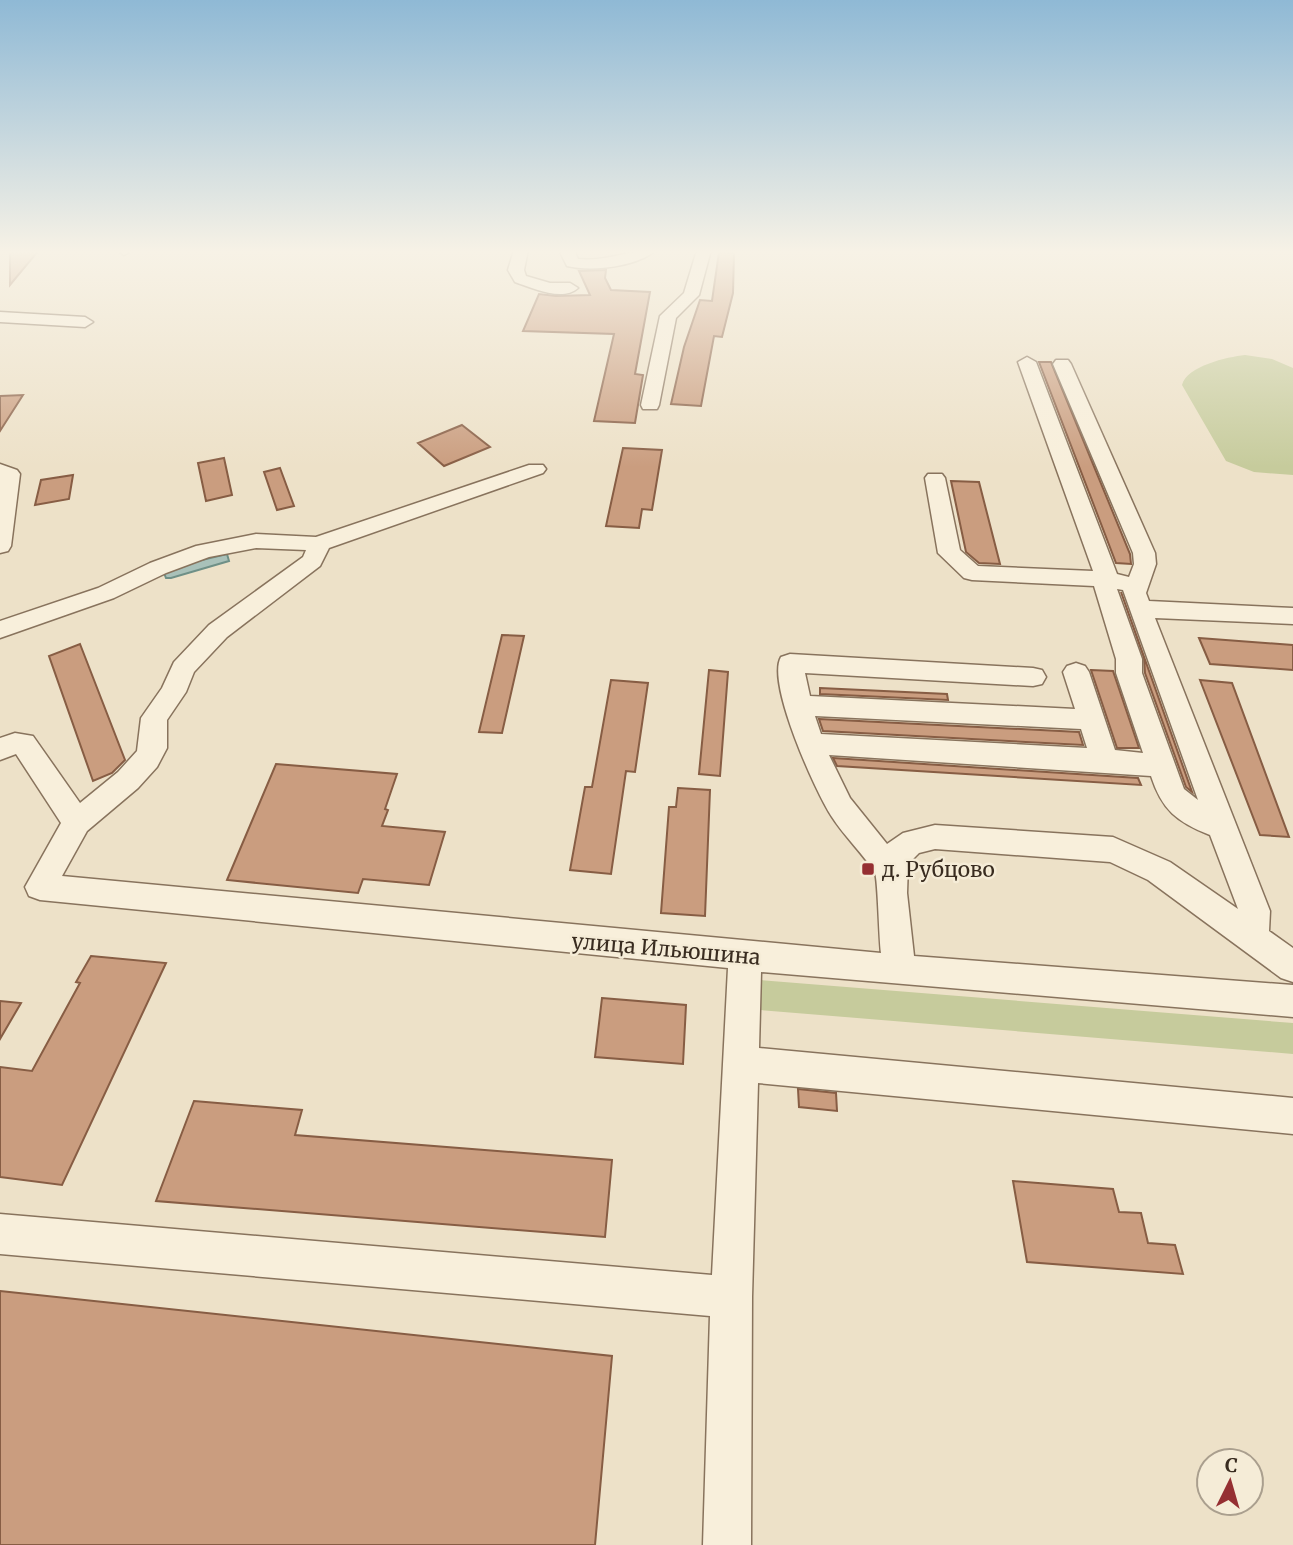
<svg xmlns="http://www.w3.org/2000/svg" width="1293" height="1545" font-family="Merriweather,serif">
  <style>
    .green { fill: #c6cb9c }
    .water { fill: #a9c1b9; stroke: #6f9087; stroke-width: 2 }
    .building { fill: #ca9d7f; stroke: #875d44; stroke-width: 2 }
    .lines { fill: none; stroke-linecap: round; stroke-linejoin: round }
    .minor-casing { stroke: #88735d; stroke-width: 3 }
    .minor { fill: #f8efdb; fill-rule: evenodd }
    .poi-dot { fill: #952f32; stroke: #f5ecd7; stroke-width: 2.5 }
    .labels { text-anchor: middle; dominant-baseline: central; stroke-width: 5; stroke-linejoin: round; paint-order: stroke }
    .poi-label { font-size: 21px; fill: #392c20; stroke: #f5ecd7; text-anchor: start }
    .street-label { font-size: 21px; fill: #392c20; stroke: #f5ecd7 }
  </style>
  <rect width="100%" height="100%" fill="#ede1c8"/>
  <path class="green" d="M1245 355 1272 359 1293 368V475L1254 472 1226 461 1182 385C1187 366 1227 357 1245 355Z
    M748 979 1293 1023V1054L748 1009Z"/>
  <path class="water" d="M227 554 229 561 171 578H166L164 573 168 568Z"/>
  <path class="building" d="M10 250H39L10 285Z
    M719 252 734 253 733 293 722 337 714 336 701 406 671 404 684 347 700 300 712 301Z
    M606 270 605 278 611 290 650 292 635 374 643 375 635 423 594 421 614 334 523 331 539 294 556 296 590 295 579 271Z
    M1039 362H1051L1130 554 1131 564 1116 563Z
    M23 395 0 431V396Z
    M462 425 490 447 444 466 418 443Z
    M623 448 662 450 652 510 642 509 639 528 606 526Z
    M224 458 232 495 206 501 198 463Z
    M280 468 294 506 277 510 264 472Z
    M73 475 69 499 35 505 41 480Z
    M951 481 979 482 1000 564 979 563 966 552Z
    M1121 592 1192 792 1186 787 1145 673 1144 658Z
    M502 635 524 636 502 733 479 732Z
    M1199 638 1293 645V670L1210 664Z
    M80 644 125 760 112 773 93 781 49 656Z
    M709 670 728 672 720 776 699 774Z
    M1091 670 1113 671 1139 748H1117Z
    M611 680 648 683 635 772 626 771 611 874 570 870 585 787H592Z
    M1200 680 1232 683 1289 837 1260 835Z
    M820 688 947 694 948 700 820 694Z
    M819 719 1079 732 1083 745 823 731Z
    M833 758 1138 778 1141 785 837 766Z
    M276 764 397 774 385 809 388 810 382 826 445 832 429 885 363 879 358 893 227 880Z
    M678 788 710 790 705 916 661 913 669 807H676Z
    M91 956 166 963 62 1185 0 1177V1067L32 1071 80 983 76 982Z
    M602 998 686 1005 683 1064 595 1057Z
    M0 1001 21 1003 0 1039Z
    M798 1089 836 1093 837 1111 799 1107Z
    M194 1101 302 1110 295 1135 612 1160 605 1237 156 1201Z
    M1013 1181 1113 1189 1119 1212 1141 1213 1148 1243 1175 1245 1183 1274 1027 1262Z
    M0 1291 612 1356 595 1545H0Z"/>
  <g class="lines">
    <g class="minor-casing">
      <path id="minor" d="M117 250H131V251L124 255Z
        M514 250H528L524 270 526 276 550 283H570L578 288C563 302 532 288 515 282L508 270Z
        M559 250H574L578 259C605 262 629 250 656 250 637 267 591 272 567 266Z
        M697 250H711L699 295 676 318 659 405 657 409H643L641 405 660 316 684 293Z
        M0 312 85 317 93 322 85 327 0 322Z
        M1027 357 1036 362 1117 574 1129 577 1134 564 1133 553 1053 364 1056 360H1068L1071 364 1155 553 1156 564 1146 593 1149 601 1293 608V624L1155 618 1270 911 1269 931 1293 948V982L1281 978 1148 880 1110 862 935 849 919 853 908 864 907 893 914 956 1293 985V1017L761 972 759 1048 1293 1098V1134L758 1083 752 1297 751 1545H703L710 1316 0 1254V1214L712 1275 728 968 40 900 29 896 25 887 61 823 16 754 0 760V738L15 733 33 736 80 803 118 772 137 751 141 718 162 688 174 662 209 625 303 557 306 550 256 548 209 557 166 573 114 598 0 638V621L98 588 150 563 196 546 256 534 316 537 529 465H543L546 469 543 473 329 548 320 566 227 637 194 672 186 692 167 720V748L157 767 138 788 87 831 62 876 881 953C879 940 878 879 875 873 865 856 844 836 832 817 815 791 766 682 781 657L790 654 1033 668 1042 670 1046 677 1042 684 1033 686 805 673 810 696 1075 709 1063 672 1067 666 1076 663 1085 666 1089 672 1115 750 1143 753 1116 673V659L1094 586 972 580 964 578 938 553 925 478 928 474H942L945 478 960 550 978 566 1093 571 1018 362ZM1117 589 1123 590 1198 800 1184 789 1142 673V659ZM815 716 1081 729 1087 748 821 734ZM829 755 1151 776C1162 810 1177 822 1210 835L1238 909 1170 862 1113 837 935 825 903 833 887 844 850 798Z
        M0 464 17 470 20 474 11 546 8 551 0 553Z"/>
    </g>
    <use href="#minor" class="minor"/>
  </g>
  <linearGradient id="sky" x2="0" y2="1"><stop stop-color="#8fb9d5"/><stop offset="0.54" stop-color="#f7f2e6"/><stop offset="1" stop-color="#f7f2e6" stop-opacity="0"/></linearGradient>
  <rect width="1293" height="467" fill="url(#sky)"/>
  <rect class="poi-dot" x="861" y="862" width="14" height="14" rx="3.5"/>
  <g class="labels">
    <g class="poi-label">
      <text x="882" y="869">д. Рубцово</text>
    </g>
    <g class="street-label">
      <text transform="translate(666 949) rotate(5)">улица Ильюшина</text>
    </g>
  </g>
  <g transform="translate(1230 1482) rotate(5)"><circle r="33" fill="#f5ecd7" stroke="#aa9f8e" stroke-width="2"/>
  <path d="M0-5L12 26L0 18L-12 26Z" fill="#952f32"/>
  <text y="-10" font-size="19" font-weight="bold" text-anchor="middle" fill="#392c20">С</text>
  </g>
</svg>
